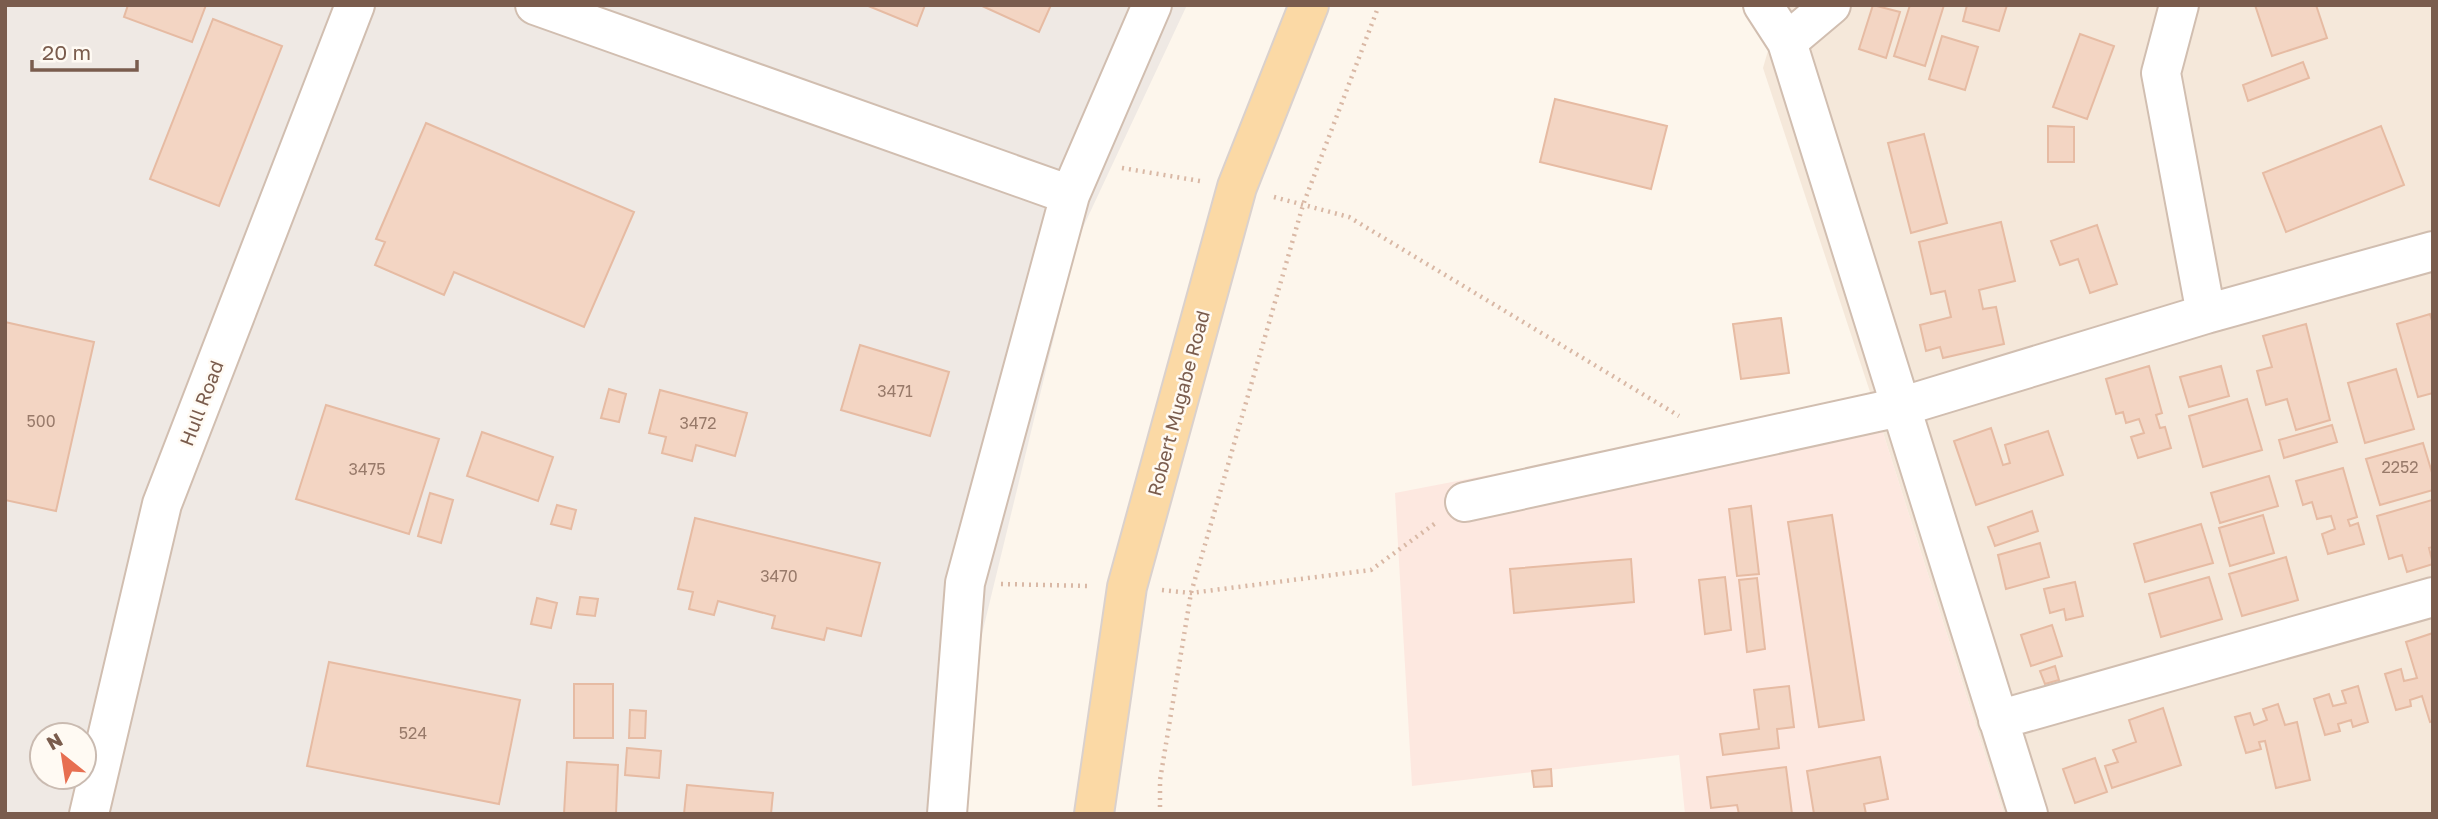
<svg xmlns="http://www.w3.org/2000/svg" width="2438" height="819" font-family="'Golos Text',sans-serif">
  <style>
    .residential { fill: #f5e8da }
    .commercial { fill: #fde8e0 }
    .industrial { fill: #efe9e4; fill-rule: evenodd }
    .building { fill: #f3d5c3; stroke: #e6bba3; stroke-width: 2 }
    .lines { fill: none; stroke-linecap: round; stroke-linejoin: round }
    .minor-casing { stroke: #d1beb0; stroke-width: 42 }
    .major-casing { stroke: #dad1cd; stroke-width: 42 }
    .path { stroke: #d9b8a5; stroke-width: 4.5; stroke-dasharray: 2 5; stroke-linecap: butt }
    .minor { stroke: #fff; stroke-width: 38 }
    .major { stroke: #fbd9a5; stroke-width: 38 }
    .labels { text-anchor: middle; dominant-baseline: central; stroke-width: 5; stroke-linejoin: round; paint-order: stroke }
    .number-label { font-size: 16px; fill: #987a6a }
    .street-label { font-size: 19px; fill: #7a5c4d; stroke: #fffaf3 }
  </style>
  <rect width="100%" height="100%" fill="#fdf6ec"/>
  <path class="residential" d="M1781 5H2433V814H2004L1873 401 1763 68Z"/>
  <path class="commercial" d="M1873 401 2004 814H1685L1679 755 1412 786 1395 493Z"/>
  <path class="industrial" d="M5 5H1187L1078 238 973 671 964 814H5ZM42 735H84V777H42Z"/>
  <path class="building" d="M128 5H206L192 42 124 17Z
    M866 5H925L917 26Z
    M980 5H1051L1039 32Z
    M1873 5 1900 12 1886 58 1859 49Z
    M1910 5H1944L1925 66 1894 56Z
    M1967 5H2007L1999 31 1963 21Z
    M2255 5H2316L2327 38 2272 56Z
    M213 19 282 46 219 206 150 179Z
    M2080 34 2114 46 2087 119 2053 107Z
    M1942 36 1978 47 1965 90 1929 79Z
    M2303 62 2309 78 2248 101 2243 85Z
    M1555 99 1667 126 1651 189 1540 162Z
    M426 123 634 212 584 327 454 272 444 295 375 265 385 242 376 239Z
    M2048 126 2074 127V162H2048Z
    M2381 126 2404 185 2286 232 2263 173Z
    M1924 134 1947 223 1911 233 1888 143Z
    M2001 222 2015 281 1979 290 1983 309 1996 307 2004 344 1943 358 1940 347 1926 351 1920 325 1951 317 1945 291 1931 294 1919 242Z
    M2097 225 2117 284 2090 293 2078 259 2060 265 2051 241Z
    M2430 314 2433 324V393L2418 397 2397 324Z
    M1781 318 1789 373 1741 379 1733 324Z
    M5 322 94 342 56 511 5 500Z
    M2306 324 2330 420 2296 430 2287 399 2266 405 2257 371 2272 367 2263 336Z
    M860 345 949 372 930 436 841 410Z
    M2149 366 2162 413 2156 415 2160 428 2165 427 2171 448 2138 458 2131 437 2144 433 2139 419 2126 423 2123 412 2116 414 2106 379Z
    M2221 366 2229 396 2189 407 2180 377Z
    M2396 369 2414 429 2365 443 2348 383Z
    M609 389 626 394 619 422 601 418Z
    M660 390 747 413 735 456 696 445 692 461 662 453 666 437 649 433Z
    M2247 399 2262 450 2203 467 2189 416Z
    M326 405 439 439 409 534 296 499Z
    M2332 425 2337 442 2284 458 2279 440Z
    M1991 428 2003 465 2010 463 2005 445 2048 431 2063 475 1976 505 1954 441Z
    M482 432 553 457 538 501 467 476Z
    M2423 443 2433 476V490L2380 505 2366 459Z
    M2343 468 2357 517 2348 520 2350 526 2358 523 2364 544 2328 554 2322 534 2335 529 2331 516 2317 519 2312 502 2303 505 2296 481Z
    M2269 476 2278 506 2220 523 2211 493Z
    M430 493 453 500 441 543 418 536Z
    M2432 500 2433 547 2429 548 2433 564 2407 572 2402 555 2389 559 2377 516Z
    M557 505 576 510 571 529 551 524Z
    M1751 506 1759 574 1737 576 1729 509Z
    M2032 511 2038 531 1995 546 1988 527Z
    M1832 515 1864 720 1819 727 1788 522Z
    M2263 515 2274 553 2230 566 2219 528Z
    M695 518 880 563 861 636 827 628 824 640 772 628 775 616 718 601 714 615 689 609 693 592 678 589Z
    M2201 524 2213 563 2145 582 2134 544Z
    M2040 543 2049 577 2006 589 1998 555Z
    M2286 557 2298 600 2242 616 2229 574Z
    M1631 559 1634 602 1514 613 1510 569Z
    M1725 577 1731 630 1705 634 1699 580Z
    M2209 577 2222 619 2161 637 2149 594Z
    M1757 578 1765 649 1747 652 1739 580Z
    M2075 582 2083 616 2066 620 2064 609 2050 613 2044 589Z
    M580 597 598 599 595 616 577 614Z
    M537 598 557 603 551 628 531 624Z
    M2052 625 2062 656 2031 666 2021 635Z
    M2433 633V721L2430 722 2422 696 2410 700 2411 706 2396 710 2385 674 2401 669 2404 681 2417 678 2406 642Z
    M329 662 520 700 499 804 307 766Z
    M2055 666 2059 680 2045 684 2040 671Z
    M574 684H613V738H574Z
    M1789 686 1794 727 1777 729 1779 748 1723 755 1720 734 1759 729 1754 690Z
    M2358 686 2368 722 2353 727 2351 720 2338 724 2340 731 2325 735 2314 699 2329 694 2333 706 2346 703 2342 691Z
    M2278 704 2285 725 2297 722 2310 780 2276 788 2265 741 2259 742 2261 749 2246 753 2235 717 2250 713 2254 725 2267 720 2263 709Z
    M2163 708 2181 765 2112 788 2105 766 2118 762 2113 750 2136 742 2129 720Z
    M630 710 646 711 645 738H629Z
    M627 748 661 751 659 778 625 775Z
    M1880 757 1888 799 1864 804 1866 814H1814L1807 771Z
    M2095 758 2107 792 2075 803 2063 769Z
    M567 762 618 765 616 814H564Z
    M1786 767 1792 814H1739L1737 805 1711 808 1707 777Z
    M1551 769 1552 786 1534 787 1532 771Z
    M687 785 773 793 771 814H684Z"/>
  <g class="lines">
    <g class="minor-casing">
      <path id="minor" d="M535 5 1070 195
        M1763 5 1787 42 2028 814
        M2179 5 2161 73 2206 314
        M1787 42 1831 5
        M1465 502 1900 407 2206 314 2433 251
        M1998 720 2433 597
        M89 814 162 504 355 5
        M947 814 965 583 1070 195 1152 5"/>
    </g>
    <g class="major-casing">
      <path id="major" d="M1094 814 1127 587 1237 187 1309 5"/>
    </g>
    <path class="path" d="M1122 168 1200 181
      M1274 197 1349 217 1679 416
      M1001 584 1090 586
      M1162 590 1191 593 1371 570 1437 522
      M1160 814V780L1191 593 1303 205 1379 5"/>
    <use href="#minor" class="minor"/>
    <use href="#major" class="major"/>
  </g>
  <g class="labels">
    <g class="number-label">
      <text x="895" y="391">3471</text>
      <text x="41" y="421">500</text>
      <text x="698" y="423">3472</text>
      <text x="2400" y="467">2252</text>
      <text x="367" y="469">3475</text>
      <text x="779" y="576">3470</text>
      <text x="413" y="733">524</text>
    </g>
    <g class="street-label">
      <text transform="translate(201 403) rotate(-69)">Hull Road</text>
      <text transform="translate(1178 403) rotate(-75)">Robert Mugabe Road</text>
    </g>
  </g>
  <rect width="2438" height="819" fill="none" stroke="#7a5c4d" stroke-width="14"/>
  <g transform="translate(63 756) rotate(330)"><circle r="33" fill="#fffaf3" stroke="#cabbb1" stroke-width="2"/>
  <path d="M0-5L12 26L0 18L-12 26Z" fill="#e76f51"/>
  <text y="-10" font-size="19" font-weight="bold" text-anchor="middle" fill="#7a5c4d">N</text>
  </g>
  <path d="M32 60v10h105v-10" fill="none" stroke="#7a5c4d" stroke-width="3.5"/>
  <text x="42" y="60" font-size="21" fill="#7a5c4d" stroke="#fffaf3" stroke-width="5" paint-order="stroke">20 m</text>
</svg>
